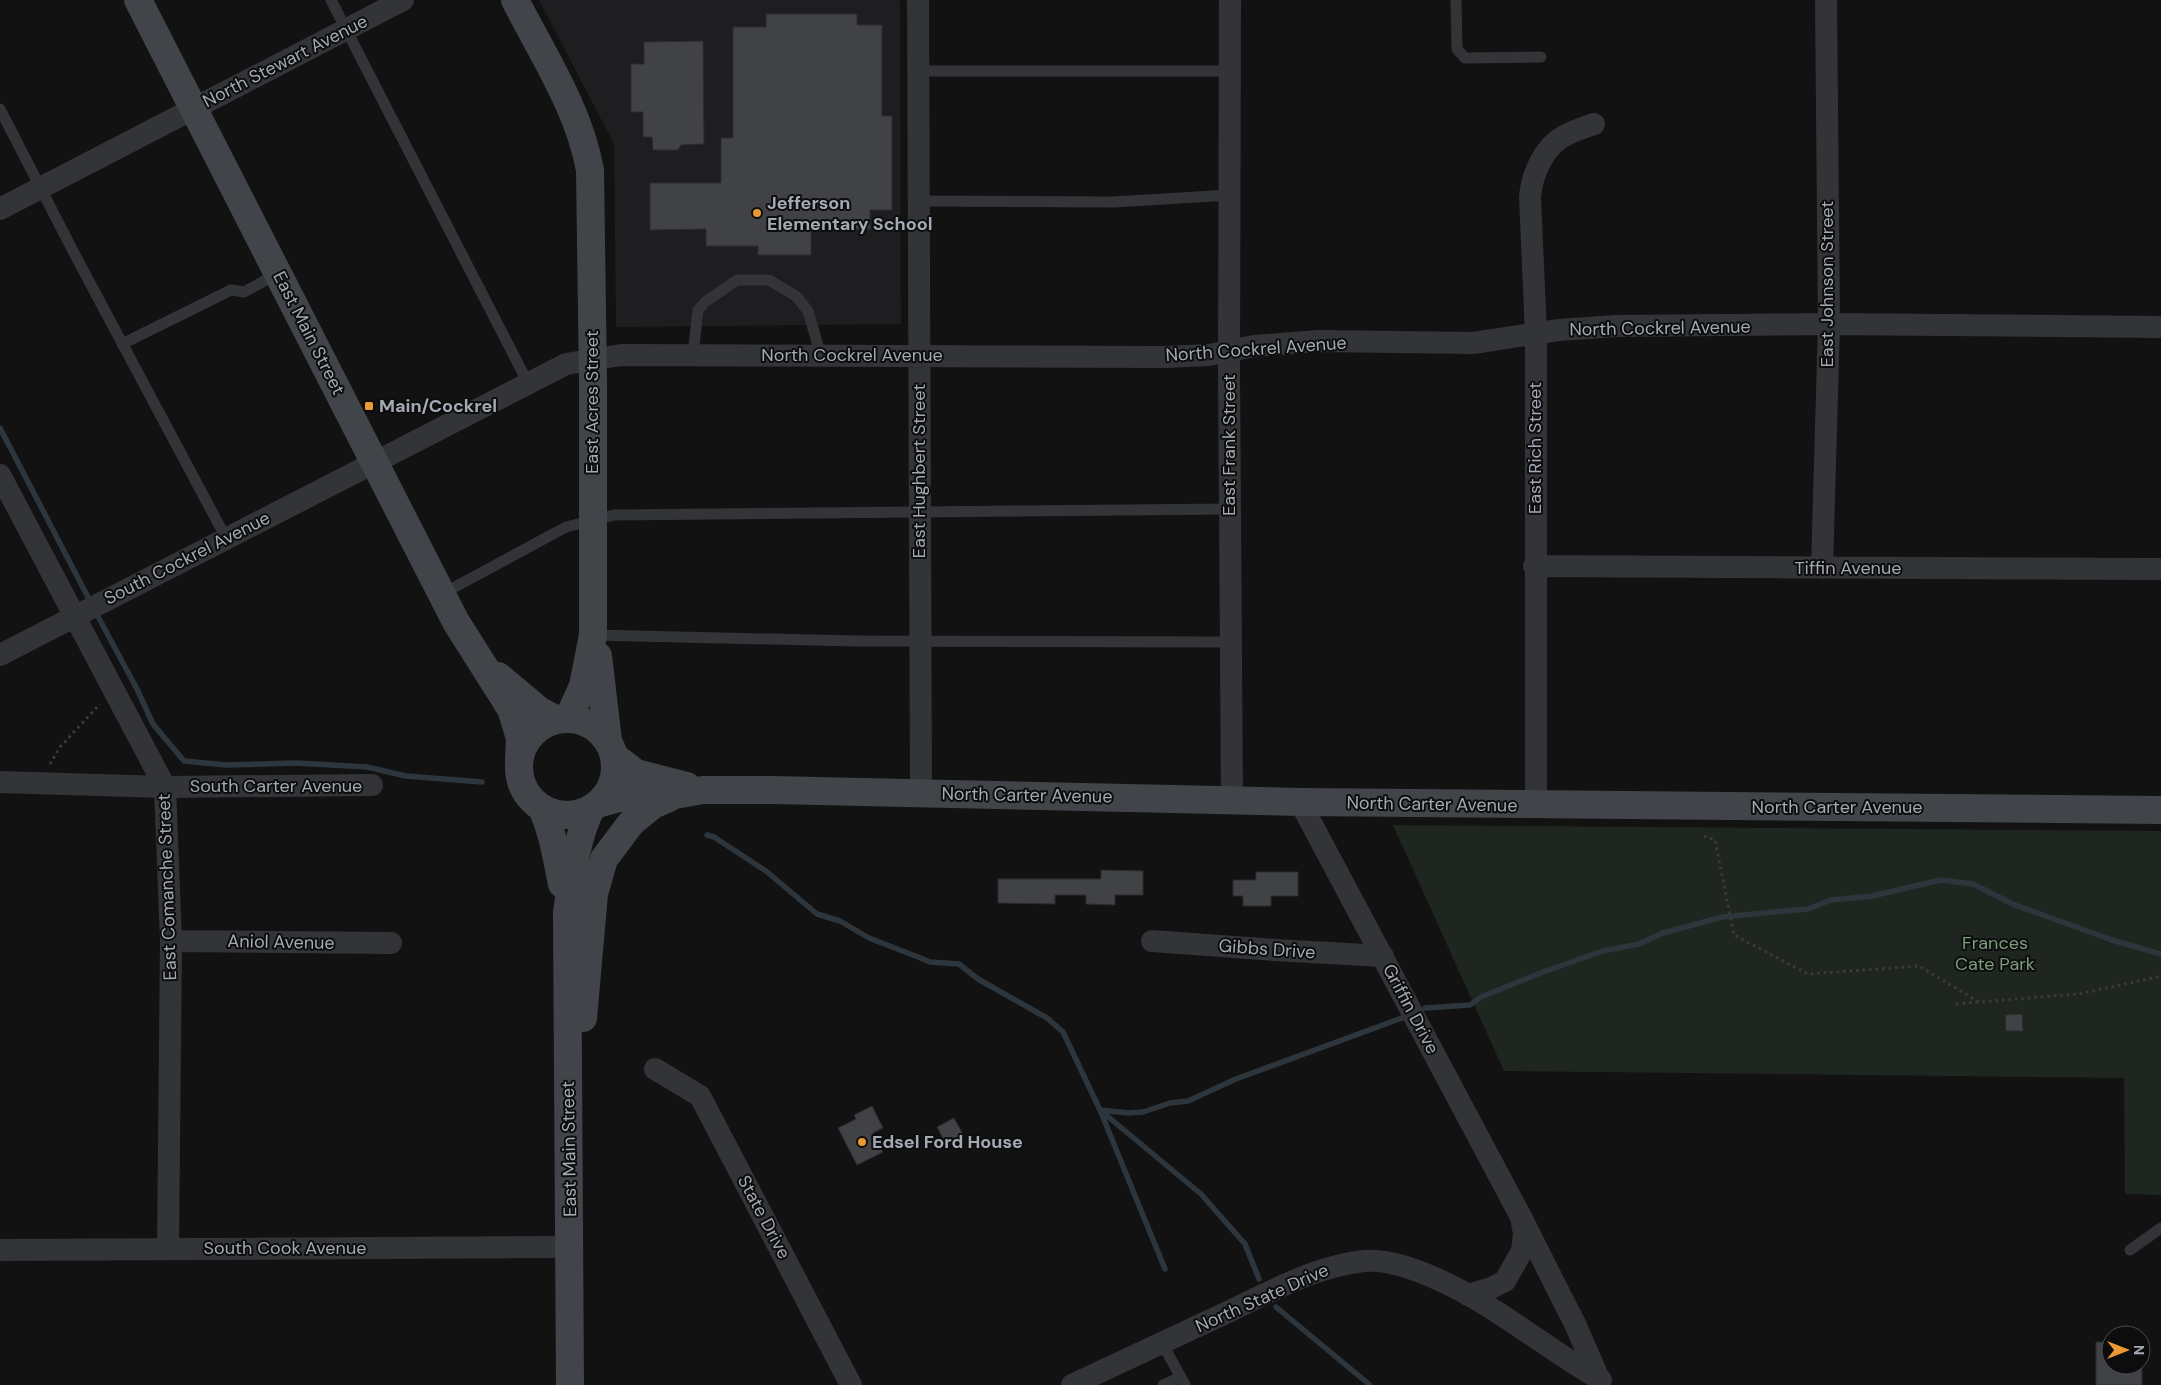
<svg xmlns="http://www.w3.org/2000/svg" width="2161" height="1385" font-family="'DM Sans',sans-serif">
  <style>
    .built { fill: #1e1e20 }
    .green { fill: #1e261f }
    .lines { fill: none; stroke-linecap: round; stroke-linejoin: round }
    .stream { stroke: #2c363c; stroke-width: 5.5 }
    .building { fill: #414246; stroke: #2c2c2f }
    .path { stroke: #393b3f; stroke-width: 3; stroke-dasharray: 2.5 4; stroke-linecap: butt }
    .lane { stroke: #333438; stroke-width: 11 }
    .street { stroke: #333438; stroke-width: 22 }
    .secondary { stroke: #414448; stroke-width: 28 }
    .poi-dot { fill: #eb9932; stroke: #0d0d0e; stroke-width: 2 }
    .labels { text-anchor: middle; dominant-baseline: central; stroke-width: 4; stroke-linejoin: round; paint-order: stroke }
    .street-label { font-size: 18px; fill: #a4aab4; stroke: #0d0d0e }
    .poi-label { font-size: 18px; font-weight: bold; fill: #a4aab4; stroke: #0d0d0e; text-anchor: start }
    .park-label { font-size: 18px; fill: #7d9e7b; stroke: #0d0d0e }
  </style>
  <rect width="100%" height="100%" fill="#121213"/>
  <path class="built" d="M539 0H900L901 324 616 327 614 144Z"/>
  <path class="green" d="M1393 825 2161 831V1195L2125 1194 2124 1078 1504 1071Z"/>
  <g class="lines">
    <path class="stream" d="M0 428 91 603
      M95 611 137 689 153 724 184 761 226 765 296 763 367 767 406 776 482 782
      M707 835 714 837 766 871 817 914 840 921 869 938 918 957 930 962 959 964 978 979 1047 1018 1063 1032 1100 1110 1201 1194 1245 1244 1259 1279
      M1425 1008 1470 1005 1481 997 1543 972 1603 951 1639 944 1663 933 1722 917 1808 909 1831 900 1872 896 1941 880 1973 884 2015 905 2112 940 2161 954
      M1165 1269 1100 1110 1129 1113 1143 1112 1170 1103 1188 1101 1236 1079 1402 1018
      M1276 1307 1370 1385"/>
  </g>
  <path class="building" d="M766 14H857V25H882V116H892V210H870V229H811V255H758V246H706V229L650 230V183H721V138H733V27H766Z
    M703 41 704 144 681 145 678 150H653L652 137H643V112H631V64H644V42Z
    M1101 870 1143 871V895H1115V905L1086 904V895H1055V904L998 903V879H1101Z
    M1256 872H1298V896H1271V906H1243V896H1233V880H1256Z
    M2022 1014 2023 1031H2006L2005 1015Z
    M872 1106 883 1128 873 1133 883 1152 857 1165 838 1128 856 1119 854 1115Z
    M954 1118 964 1136 947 1146 937 1127Z
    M2096 1342H2111V1365H2142V1385H2096Z"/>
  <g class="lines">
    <path class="path" d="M50 764 60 747 100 704
      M1704 836 1715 840 1734 935 1808 974 1919 966 1979 1002 2079 994 2161 976
      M1956 1004 1978 1002"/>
    <path class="lane" d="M331 0 528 383
      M1456 0 1457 49 1465 58 1541 57
      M918 71H1230
      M0 109 74 253 226 538
      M919 201 1113 202 1230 195
      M122 344 231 290 244 292 279 273
      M693 355 698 310 705 302 737 280H769L796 296 808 311 821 356
      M442 594 566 527 614 515 1230 509
      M593 635 856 641 1231 642
      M2130 1250 2161 1228
      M1162 1343 1185 1385
      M1163 1385 1181 1377"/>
    <path class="street" d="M918 0 921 793
      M1230 0 1229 372 1232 800
      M0 209 403 0
      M0 475 165 787 171 941 168 1249
      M1534 566 2161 569
      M1822 568 1829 324 1826 0
      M0 655 566 364 621 355 1167 357 1209 355 1254 346 1319 341 1473 343 1559 330 1616 326 1829 324 2161 327
      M0 782 165 787 372 785
      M1300 802 1521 1217 1576 1326 1599 1379
      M1536 805V334L1530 197C1532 173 1545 144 1568 134 1576 130 1585 127 1594 124
      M171 941 391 943
      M1152 941 1275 950 1383 956
      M655 1069 700 1096 851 1385
      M0 1250 570 1247
      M1468 1295 1491 1288 1505 1281 1522 1251 1524 1233 1522 1223
      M1072 1385C1125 1360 1177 1336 1230 1311 1272 1291 1316 1266 1364 1261 1388 1259 1415 1269 1437 1279 1496 1305 1545 1348 1601 1380"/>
    <path class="secondary" d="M138 0 456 622 511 709 520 738 519 760
      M515 0C543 55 579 109 590 170L593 382V635L583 686 568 719
      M598 656 608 741
      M498 676 540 711 556 719
      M519 767a48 48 0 1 1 96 0a48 48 0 1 1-96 0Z
      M614 756 636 773 687 786
      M597 804 619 798 675 795 703 790H773L1300 802 2161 810
      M542 808C554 836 556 856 562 884
      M583 1018 594 894 604 859 631 823 653 805 669 798
      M570 1385 567 913C572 875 575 843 591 808"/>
  </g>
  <g class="poi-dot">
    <circle cx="757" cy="213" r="5"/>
    <rect x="364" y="401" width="10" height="10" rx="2.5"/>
    <circle cx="862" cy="1142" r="5"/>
  </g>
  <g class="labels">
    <g class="street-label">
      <text transform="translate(285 61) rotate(-27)">North Stewart Avenue</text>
      <text transform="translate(1827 284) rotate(-90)">East Johnson Street</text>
      <text transform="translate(1660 328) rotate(-1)">North Cockrel Avenue</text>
      <text transform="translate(309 333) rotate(63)">East Main Street</text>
      <text transform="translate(1256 349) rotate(-4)">North Cockrel Avenue</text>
      <text x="852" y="355">North Cockrel Avenue</text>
      <text transform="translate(592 402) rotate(-90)">East Acres Street</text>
      <text transform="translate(1229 445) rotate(-90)">East Frank Street</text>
      <text transform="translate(1535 448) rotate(-90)">East Rich Street</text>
      <text transform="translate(919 471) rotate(-90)">East Hughbert Street</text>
      <text transform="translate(187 558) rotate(-27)">South Cockrel Avenue</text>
      <text x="1848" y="568">Tiffin Avenue</text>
      <text x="276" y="786">South Carter Avenue</text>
      <text transform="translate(1027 795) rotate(1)">North Carter Avenue</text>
      <text transform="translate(1432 804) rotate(1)">North Carter Avenue</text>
      <text x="1837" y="807">North Carter Avenue</text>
      <text transform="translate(167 887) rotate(-92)">East Comanche Street</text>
      <text transform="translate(281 942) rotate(1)">Aniol Avenue</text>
      <text transform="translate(1267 949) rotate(4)">Gibbs Drive</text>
      <text transform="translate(1411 1009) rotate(62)">Griffin Drive</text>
      <text transform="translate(569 1149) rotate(-91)">East Main Street</text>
      <text transform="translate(764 1217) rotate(62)">State Drive</text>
      <text x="285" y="1248">South Cook Avenue</text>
      <text transform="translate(1262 1298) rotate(-24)">North State Drive</text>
    </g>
    <g class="poi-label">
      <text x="767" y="203">Jefferson<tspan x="767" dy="21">Elementary School</tspan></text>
      <text x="379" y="406">Main/Cockrel</text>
      <text x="872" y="1142">Edsel Ford House</text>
    </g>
    <g class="park-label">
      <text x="1995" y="943">Frances<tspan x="1995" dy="21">Cate Park</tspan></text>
    </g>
  </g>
  <g transform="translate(2126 1350) rotate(90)"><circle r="24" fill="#0d0d0e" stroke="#494c50"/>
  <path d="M0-4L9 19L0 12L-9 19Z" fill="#eb9932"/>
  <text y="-8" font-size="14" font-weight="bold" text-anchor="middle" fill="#a4aab4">N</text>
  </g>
</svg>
